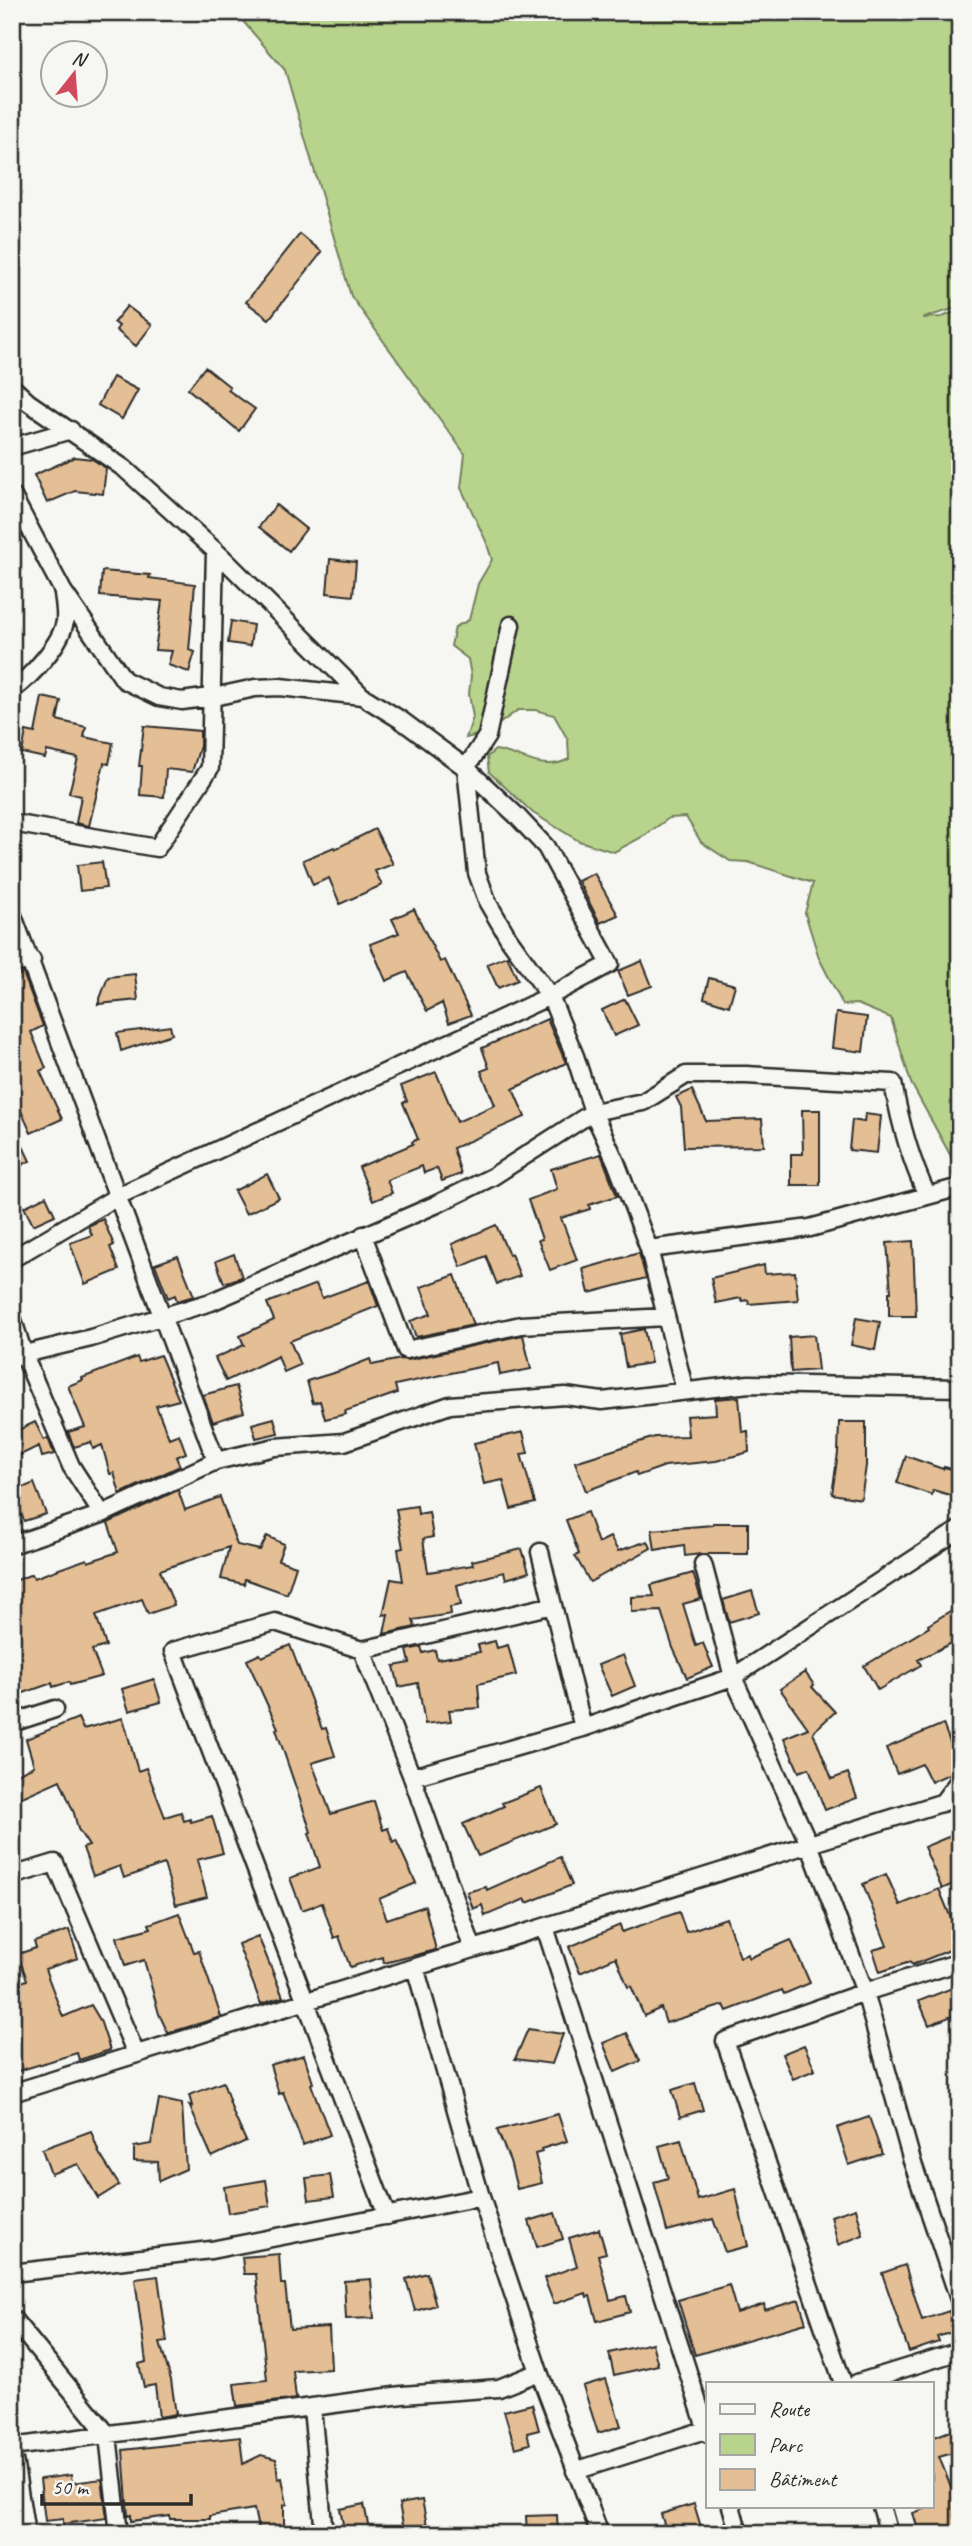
<svg xmlns="http://www.w3.org/2000/svg" width="972" height="2546" font-family="Caveat,sans-serif">
  <style>
    .green { fill: #b8d48c; stroke: #72805c; stroke-width: 2 }
    .building { fill: #e4bf95; stroke: #2b2b2b; stroke-width: 2 }
    .lines { fill: none; stroke-linecap: round; stroke-linejoin: round }
    .minor-casing { stroke: #2b2b2b; stroke-width: 21 }
    .minor { stroke: #f6f6f2; stroke-width: 16 }
  </style>
  <rect width="100%" height="100%" fill="#f6f6f2"/>
  <filter id="ink" filterUnits="userSpaceOnUse"><feTurbulence type="fractalNoise" baseFrequency=".0143" numOctaves="2"/><feDisplacementMap in="SourceGraphic" scale="14" xChannelSelector="R" yChannelSelector="G"/><feConvolveMatrix kernelMatrix="1 2 1 2 8 2 1 2 1" color-interpolation-filters="sRGB"/></filter>
  <g filter="url(#ink)">
    <path class="green" d="M235 12H960V307L923 318 942 317 960 310V1161L953 1160 911 1083 891 1018 857 1004 843 1005 819 958 805 913 813 883 748 862 730 861 701 842 686 817 669 818 644 836 614 852 579 841 533 813 489 772 487 757 495 750C523 754 542 773 569 759L568 740 554 715 535 710H518L488 732 466 738 473 717 469 694 471 676 468 659 451 646 455 627 469 620 478 584 492 560 486 541 461 488 465 454 351 296 285 70Z"/>
    <path class="building" d="M300 234 322 252 269 319 246 302Z
      M127 306 152 325 136 346 116 330 119 326 114 322Z
      M205 367 230 387 228 390 255 409 239 431 188 389Z
      M113 377 138 390 122 419 98 405Z
      M75 457 92 459 106 468 103 494 75 491 47 503 34 475Z
      M276 505 306 529 289 551 259 527Z
      M330 559 356 562 353 596 327 593Z
      M102 571 150 575 149 578 195 584 189 650 195 652 189 672 168 665 172 651 155 650 162 601 100 596Z
      M231 621 253 625 250 646 228 643Z
      M42 697 61 701 57 720 86 727 84 737 113 743 109 764 104 763 89 826 76 823 81 796 69 793 78 758 47 751 45 758 22 753 26 731 35 733Z
      M144 726 200 731V746L192 772 166 769 164 797 140 795 142 766H139Z
      M375 829 393 864 375 871 382 885 340 904 329 878 313 885 303 860 334 847 335 849Z
      M102 862 106 888 80 891 77 865Z
      M594 873 618 915 600 923 578 881Z
      M414 909 440 962 445 960 471 1015 449 1023 442 1003 427 1011 407 972 386 981 370 944 399 933 392 919Z
      M507 956 518 980 498 988 487 964Z
      M642 961 652 986 628 995 618 971Z
      M23 973 43 1026 31 1032 46 1068 40 1071 62 1119 31 1133 19 1106 12 1109V978Z
      M135 974 138 1000 98 1004 108 977Z
      M709 978 735 985 729 1006 704 998Z
      M625 999 638 1025 614 1036 602 1010Z
      M836 1013 867 1017 863 1052 832 1048Z
      M547 1019 566 1063 513 1089 525 1117 453 1148 461 1174 442 1181 437 1168 424 1173 422 1166 387 1180 392 1193 373 1201 359 1167 413 1144 412 1142 418 1139 403 1103 407 1101 401 1086 436 1072 457 1122 495 1105 481 1071 489 1068 482 1048Z
      M170 1026 172 1034 121 1051 117 1033Z
      M692 1090 706 1121 762 1119 764 1146 684 1147 681 1107 676 1097Z
      M802 1110H820V1185H791V1154H803Z
      M865 1114 881 1116 877 1153 849 1150 852 1120 864 1122Z
      M12 1123 30 1161 12 1170Z
      M601 1154 617 1196 589 1205 590 1209 561 1218 577 1260 550 1270 538 1240 542 1239 528 1200 557 1189 551 1169Z
      M267 1174 279 1198 246 1214 234 1191Z
      M46 1196 55 1215 33 1225 24 1207Z
      M103 1219 114 1245 110 1247 119 1270 85 1284 70 1243 92 1235 88 1226Z
      M496 1225 509 1255 511 1254 520 1276 497 1284 486 1256 461 1267 452 1244Z
      M913 1241 916 1316H889V1292H891L887 1243Z
      M639 1253 646 1278 589 1293 583 1269Z
      M234 1254 242 1277 224 1283 216 1261Z
      M178 1256 194 1296 177 1301 175 1295 168 1298 155 1264Z
      M764 1265 765 1274 795 1272 798 1300 749 1304 748 1300 742 1301 741 1298 716 1303 711 1278Z
      M455 1275 473 1325 416 1337 410 1321 431 1314 421 1287Z
      M369 1281 378 1306 290 1341 300 1365 284 1372 278 1356 226 1381 215 1358 244 1345 240 1336 274 1320 267 1303 316 1284 322 1298Z
      M856 1318 880 1322 875 1350 851 1345Z
      M644 1329 651 1363 626 1367 620 1334Z
      M523 1335 531 1369 500 1375 498 1363 395 1385 397 1393 345 1411 346 1414 325 1419 320 1401 313 1403 307 1381 340 1371 370 1359 372 1365 401 1359 408 1360Z
      M814 1335 818 1370 791 1372 789 1337Z
      M160 1355 179 1400 156 1406 169 1438 179 1434 186 1453 176 1457 180 1466 120 1494 114 1473 110 1474 102 1445 93 1449 91 1442 74 1447 68 1432 85 1427 68 1386 83 1380 82 1378 137 1357 139 1362Z
      M236 1386 244 1412 213 1422 203 1395Z
      M739 1397 742 1432 748 1431 749 1452 716 1461 665 1466 637 1476 636 1472 586 1491 575 1462 655 1437 688 1436 686 1416 716 1414 715 1399Z
      M274 1418 278 1433 256 1438 252 1424Z
      M35 1422 44 1440 48 1438 54 1454 42 1457 39 1446 12 1459V1433Z
      M839 1422H866V1466L861 1499 832 1494 838 1453Z
      M523 1432 528 1453 521 1454 535 1503 511 1509 503 1480 484 1484 474 1443Z
      M906 1456 943 1469 944 1467 960 1471V1498L933 1490 932 1495 897 1483Z
      M34 1483 46 1514 24 1521 13 1492Z
      M178 1490 185 1510 220 1497 237 1545 260 1550 267 1536 284 1544 278 1560 296 1566 287 1594 245 1579 244 1584 221 1579 229 1547 160 1570 174 1605 148 1614 142 1599 96 1615 106 1646 92 1650 102 1676 70 1685 69 1682 53 1687 52 1683 12 1697V1582L32 1574 34 1578 87 1559 88 1562 118 1552 108 1523Z
      M417 1506 418 1514 429 1512 433 1537 423 1539 428 1572 473 1565 472 1561 522 1549 529 1572 506 1579 504 1572 457 1585 461 1605 450 1607 451 1614 413 1620 415 1627 384 1634 388 1614 383 1615 391 1579 403 1581 398 1549 403 1548 396 1509Z
      M587 1512 598 1543 610 1537 618 1551 648 1541 651 1548 590 1582 575 1556 579 1554 566 1520Z
      M713 1523H748V1554H701L685 1556 684 1545 655 1550 652 1530 713 1525Z
      M693 1573 701 1599 683 1604 696 1646 703 1643 713 1667 687 1678 673 1648 661 1611 632 1612V1597L654 1596 651 1585Z
      M752 1591 759 1613 729 1622 723 1600Z
      M955 1608 960 1617V1639L918 1660 921 1665 878 1690 864 1666 929 1627 928 1625Z
      M495 1641 497 1648 508 1645 516 1675 478 1684 480 1708 449 1710 451 1721 425 1724 418 1683 399 1687 394 1666 410 1663 407 1650 421 1647 423 1653 435 1650 437 1659 480 1652 478 1645Z
      M290 1645 322 1729 326 1728 335 1756 312 1763 331 1814 374 1801 383 1830 388 1828 393 1842 396 1840 416 1883 379 1899 387 1919 425 1906 436 1950 384 1963 383 1957 350 1967 339 1936 334 1938 322 1903 302 1910 290 1878 320 1867 309 1833 311 1832 276 1729 278 1728 247 1660 260 1654 262 1657Z
      M623 1655 635 1686 612 1696 598 1665Z
      M805 1672 814 1685 812 1687 835 1712 813 1732 832 1779 848 1773 857 1798 825 1810 809 1768 799 1772 784 1738 808 1728 780 1689Z
      M154 1679 161 1702 129 1711 122 1689Z
      M78 1718 83 1729 123 1718 138 1771 146 1768 165 1817 181 1812 184 1821 190 1819 191 1822 212 1816 223 1853 197 1860 207 1897 176 1905 164 1864 124 1878 120 1866 93 1876 83 1848 89 1846 78 1829 74 1813 60 1780 20 1798 12 1782V1776L34 1766 26 1739Z
      M943 1724 960 1769 931 1782 922 1764 897 1774 886 1748Z
      M541 1788 556 1824 478 1856 463 1824 504 1806 502 1803Z
      M960 1832V1881L942 1889 924 1847Z
      M560 1857 572 1885 527 1903 525 1899 485 1916 482 1905 473 1909 467 1892 486 1887 487 1890Z
      M886 1874 900 1905 939 1889 953 1923 960 1921V1946L912 1965 910 1962 880 1972 873 1950 887 1946 863 1884Z
      M679 1912 686 1932 726 1918 740 1957 748 1954 749 1958 791 1940 810 1983 784 1994 782 1990 727 2011 724 2005 666 2023 661 2008 644 2016 631 1986 628 1987 616 1957 580 1973 569 1947 620 1925 622 1932Z
      M179 1913 194 1952 199 1951 221 2017 168 2033 159 2014 144 1960 125 1966 117 1937 151 1928 149 1924Z
      M69 1930 78 1958 45 1969 63 2017 91 2005 100 2020 110 2050 79 2060 77 2053 15 2072 12 2062V2001L19 1999 14 1985 27 1980 18 1954 36 1948 34 1942Z
      M258 1936 283 1997 261 2004 238 1944Z
      M952 1988 960 2013 929 2025 919 2001Z
      M528 2029 563 2034 552 2064 515 2059Z
      M627 2033 640 2061 615 2072 603 2043Z
      M804 2045 815 2070 793 2079 782 2054Z
      M304 2055 313 2083 311 2084 330 2135 303 2145 283 2092 279 2094 270 2065Z
      M223 2082 234 2115 246 2141 212 2157 189 2105 192 2106 189 2095Z
      M695 2083 703 2110 680 2117 672 2090Z
      M159 2099 182 2104 186 2169 159 2181 158 2162 134 2161V2147L151 2144Z
      M558 2114 567 2141 541 2149 542 2152 535 2154 542 2183 517 2189 510 2161 497 2130Z
      M869 2117 882 2154 849 2165 837 2128Z
      M91 2131 99 2153 119 2185 98 2198 78 2164 51 2174 42 2149Z
      M681 2140 698 2200 735 2189 748 2246 725 2252 713 2219 667 2231 654 2182 668 2178 659 2146Z
      M330 2175 334 2197 309 2200 306 2178Z
      M266 2180 270 2206 228 2213 224 2187Z
      M856 2208 863 2235 838 2245 831 2216Z
      M555 2213 563 2239 537 2247 529 2221Z
      M599 2229 606 2253 598 2255 610 2300 626 2296 630 2312 597 2321 590 2296 587 2297 586 2293 554 2304 544 2278 577 2266 569 2238Z
      M279 2254 281 2284H285L290 2329 329 2327 331 2369 293 2371 296 2399 237 2406 234 2384 267 2380 256 2274H244L242 2257Z
      M905 2265 922 2320 949 2311 955 2331 937 2337 939 2342 909 2352 882 2273Z
      M427 2273 436 2305 415 2311 406 2279Z
      M158 2276 167 2342 160 2343 171 2380 176 2414 159 2417 155 2385 144 2387 139 2364 146 2362 135 2279Z
      M371 2279 374 2318 346 2319 344 2281Z
      M729 2285 737 2313 764 2304 765 2310 799 2300 806 2323 695 2355 678 2300Z
      M652 2343 658 2365 614 2375 609 2353Z
      M606 2379 621 2426 598 2433 583 2386Z
      M532 2404 539 2430 527 2433 530 2444 515 2448 504 2411Z
      M960 2427V2451L939 2457 954 2494 960 2492V2534H935L933 2527 919 2532 913 2513 932 2506V2438Z
      M240 2437 243 2464 261 2455 276 2459 278 2479 282 2478 287 2504 284 2505V2534H259L254 2509 210 2516V2519H170V2516L131 2521V2515L128 2516 123 2450Z
      M71 2475 72 2483 102 2479 107 2518 63 2524V2519L45 2521 40 2479Z
      M422 2500 427 2525 404 2529 399 2504Z
      M364 2504 369 2529 345 2534 340 2509Z
      M694 2504 701 2527 678 2534H667L661 2514Z
      M557 2515 558 2534H527L526 2516Z"/>
    <g class="lines">
      <g class="minor-casing">
        <path id="minor" d="M12 387 28 402 125 469 222 557 362 696 401 720 466 768 516 815 546 847 610 964 550 996 118 1196 12 1259
          M12 447 71 430
          M12 495 63 591 124 680 159 697 182 701 218 696 255 688 280 687 362 696
          M511 625 487 736 466 768 477 873 488 903 509 939 550 996 575 1056 593 1112 616 1162 649 1249 685 1391
          M12 690C30 678 62 643 65 621 66 612 64 602 63 593
          M12 823 157 848 210 768 215 550
          M12 913 216 1461
          M12 964 32 960
          M363 1235 406 1350 521 1325 666 1317
          M649 1249 810 1228 960 1187
          M12 1317 24 1355 71 1466 102 1514
          M12 1357 91 1338 211 1302 435 1205 492 1177 593 1112 643 1102 686 1075H746L893 1083C900 1123 910 1159 927 1195
          M12 1545 102 1514 216 1461 275 1447 344 1442 450 1405 565 1396 602 1401 749 1384 959 1388
          M540 1552 583 1728
          M703 1564 733 1677 809 1844 865 1992 912 2161 960 2302
          M362 1650 553 1605
          M12 1723 55 1709
          M412 1777 583 1728 733 1677 960 1529
          M942 1803 960 1779
          M12 1876 55 1863 136 2054
          M545 1927 708 2434
          M415 1967 481 2197 539 2372 600 2534
          M12 2093 960 1797
          M387 2216 173 1651 275 1622 362 1650 412 1777 473 1949
          M12 2273 211 2250 481 2197
          M12 2318 108 2435 119 2534
          M843 2383 725 2041 865 1992 960 1962
          M857 2383 960 2351
          M312 2408 324 2534
          M12 2447 402 2395 499 2388 539 2372
          M12 2447 26 2534
          M575 2471 708 2429
          M731 2506 739 2534
          M881 2506 889 2534"/>
      </g>
      <use href="#minor" class="minor"/>
    </g>
  </g>
  <rect width="972" height="2546" fill="none" stroke="#f6f6f2" stroke-width="42"/>
  <rect x="21" y="21" width="930" height="2504" fill="none" stroke="#2b2b2b" stroke-width="2.5" filter="url(#ink)"/>
  <rect x="706" y="2382" width="228" height="126" fill="#f6f6f2" stroke="#a5a5a2" stroke-width="2"/>
  <rect x="720" y="2404" width="35" height="10" fill="#f6f6f2" stroke="#a5a5a2" stroke-width="2"/>
  <text x="769" y="2416" font-size="21" fill="#2b2b2b">Route</text>
  <rect x="720" y="2434" width="35" height="21" fill="#b8d48c" stroke="#a5a5a2" stroke-width="2"/>
  <text x="769" y="2452" font-size="21" fill="#2b2b2b">Parc</text>
  <rect x="720" y="2469" width="35" height="21" fill="#e4bf95" stroke="#a5a5a2" stroke-width="2"/>
  <text x="769" y="2486" font-size="21" fill="#2b2b2b">Bâtiment</text>
  <g transform="translate(74 74) rotate(17)"><circle r="33" fill="#f6f6f2" stroke="#a5a5a2" stroke-width="2"/>
  <path d="M0-5L12 26L0 18L-12 26Z" fill="#d1495b"/>
  <text y="-10" font-size="19" font-weight="bold" text-anchor="middle" fill="#2b2b2b">N</text>
  </g>
  <path d="M42 2494v10h149v-10" fill="none" stroke="#2b2b2b" stroke-width="3.5"/>
  <text x="52" y="2494" font-size="21" fill="#2b2b2b" stroke="#f6f6f2" stroke-width="5" paint-order="stroke">50 m</text>
</svg>
